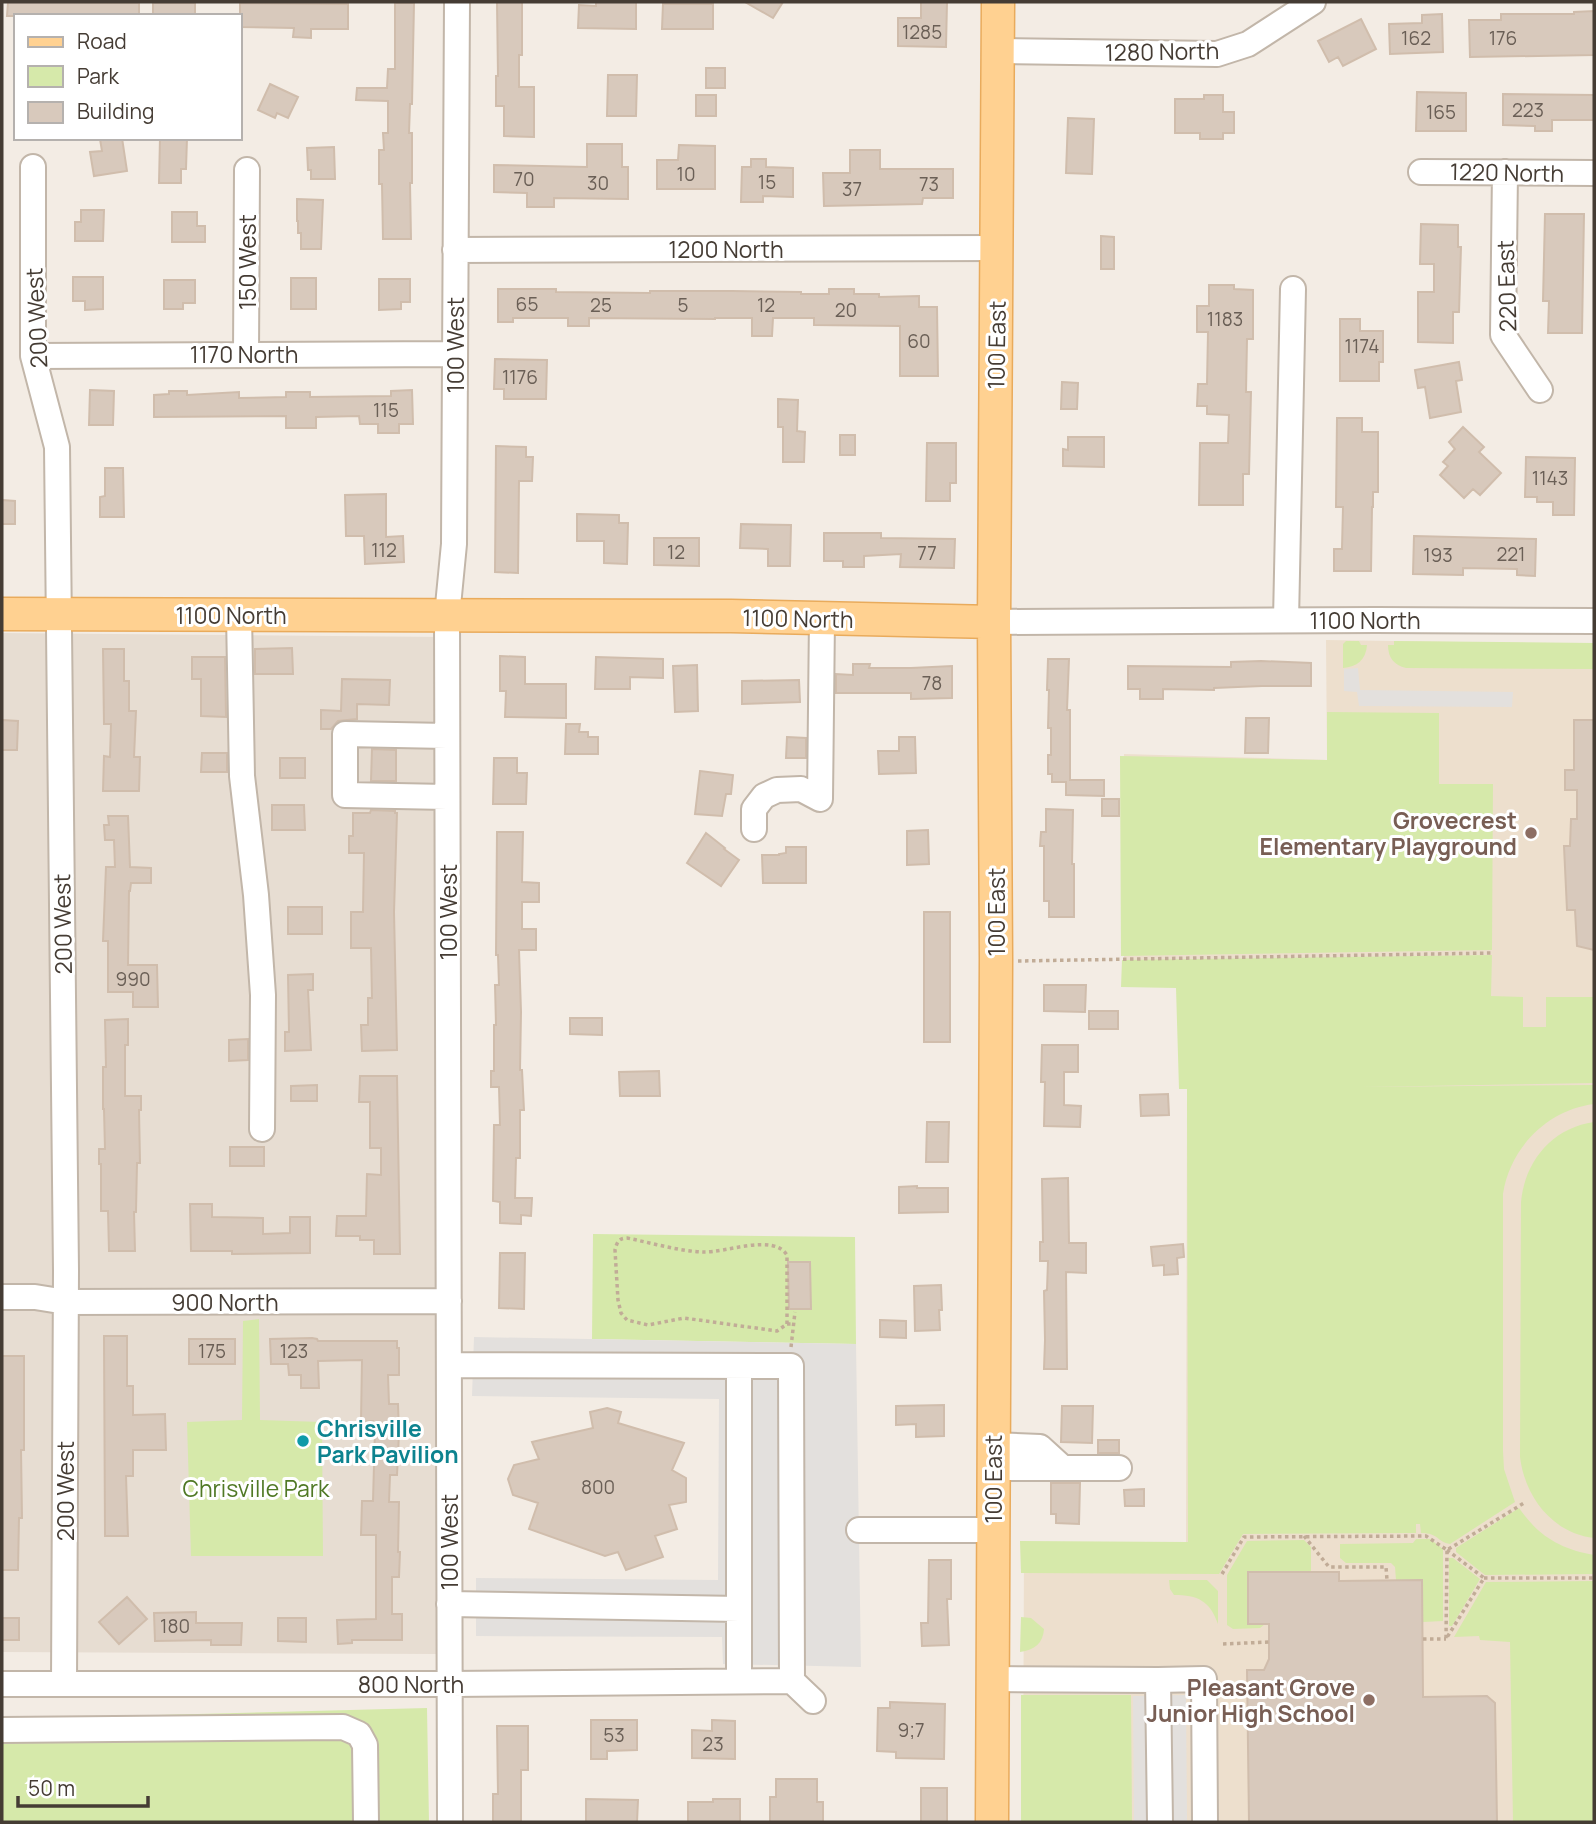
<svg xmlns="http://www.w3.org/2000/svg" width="1596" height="1824" font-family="Manrope,sans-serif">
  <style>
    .residential { fill: #e7ddd2 }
    .education { fill: #eddfcd }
    .green { fill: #d6e9aa }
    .parking { fill: #e3e0dd }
    .building { fill: #d8c9bc; stroke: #d0bdac; stroke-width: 2 }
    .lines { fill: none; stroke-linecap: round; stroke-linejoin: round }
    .minor-casing { stroke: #c2b6a9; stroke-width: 28 }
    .major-casing { stroke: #e9ab5c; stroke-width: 35 }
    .path { stroke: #c1ac97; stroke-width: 3.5; stroke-dasharray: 3.5 3.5; stroke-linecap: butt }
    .minor { stroke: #fff; stroke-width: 24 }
    .major { stroke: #ffd191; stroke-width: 32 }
    .education-dot { fill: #8d6e63; stroke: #fff; stroke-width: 2.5 }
    .culture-dot { fill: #0f9aa8; stroke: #fff; stroke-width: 2.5 }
    .labels { text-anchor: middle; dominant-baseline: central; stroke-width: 6; stroke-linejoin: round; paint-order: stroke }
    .number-label { font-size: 19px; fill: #6a5f56 }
    .street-label { font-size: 23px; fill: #453c34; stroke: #fff }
    .education-label { font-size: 23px; font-weight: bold; fill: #785e54; stroke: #fff; text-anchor: end }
    .culture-label { font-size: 23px; font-weight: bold; fill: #0d838f; stroke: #fff; text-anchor: start }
    .park-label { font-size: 23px; fill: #507925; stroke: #fff }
  </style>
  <rect width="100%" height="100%" fill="#f3ece4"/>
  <path class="residential" d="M2 633 441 637 436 1654 2 1652Z"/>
  <path class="education" d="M1326 640 1594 644V1822H1023L1024 1543H1186L1187 1092 1224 973 1124 972V754L1327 760Z"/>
  <path class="green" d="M1346 641H1359L1361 645H1367C1366 660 1357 667 1343 668V644Z
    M1394 641 1594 643V669L1406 668C1394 665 1388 658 1388 645H1394Z
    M1327 712 1439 713V784H1493L1492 950 1121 956 1120 756 1327 760Z
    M1492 955 1491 996 1523 997V1027H1546V997H1594V1083L1360 1087 1594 1085V1104C1547 1110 1510 1148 1503 1194V1451L1504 1469 1515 1502 1450 1544C1437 1542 1439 1533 1421 1533L1420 1524H1416V1533L1243 1534 1219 1574 1021 1573 1020 1541 1188 1542 1187 1089H1179L1176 988 1121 987 1122 960Z
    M1594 1122 1593 1495 1594 1538C1552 1533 1525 1497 1520 1457L1521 1202C1525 1161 1552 1128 1594 1122Z
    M593 1234 855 1237 856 1344 592 1339Z
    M259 1319 260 1420 322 1422 323 1556H191L187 1422 242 1420 243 1321Z
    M1519 1508C1539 1537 1561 1549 1594 1555V1574L1485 1575 1456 1552V1548Z
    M1416 1539H1430L1443 1549V1621L1423 1622 1422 1580H1396L1395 1567 1391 1563H1346L1340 1558V1544L1413 1543Z
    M1304 1540 1311 1547V1572L1248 1573 1265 1624 1260 1628 1233 1629 1227 1625V1575L1247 1541Z
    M1449 1558H1453L1480 1579 1452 1626H1449Z
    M1169 1580H1207L1218 1591V1624C1210 1601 1198 1595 1174 1595L1170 1589Z
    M1594 1581V1822H1513L1510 1642 1480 1640 1479 1636 1454 1637 1486 1582Z
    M1021 1617 1031 1618 1044 1629C1043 1643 1035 1650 1020 1652Z
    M1021 1695H1131L1132 1822H1021Z
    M427 1708 429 1822H2V1719Z"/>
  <path class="parking" d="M1358 668 1360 690 1513 692 1512 707 1359 706 1357 692 1344 691V669Z
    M474 1337 856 1344 861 1667 723 1664 722 1637 476 1636V1578L718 1580 719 1399 472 1396Z
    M1186 1695 1187 1822H1134L1133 1696Z"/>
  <path class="building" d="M8 2 139 3V16H7Z
    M497 2H522V55H519V87H534V137L504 136V106H496V76H498Z
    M596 2H636V29L578 28 579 5 596 6Z
    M745 2H783L773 18Z
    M921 2H947L946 47 898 46V18H921Z
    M153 3H195V16H153Z
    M240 3 348 4V29H311V38L293 37 294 28 240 27Z
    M395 3H414L412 104H410L409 133H412V183H410L411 239H383L382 184H379V150H384L383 133H388V101L356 100 357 88H387L388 69H395Z
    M663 4H713V29H662Z
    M1594 11V55L1470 57 1469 20H1501V14H1574V12Z
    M1442 14 1443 52 1390 54 1389 24 1422 23V15Z
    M1361 19 1376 49 1343 66 1338 57 1329 62 1318 41Z
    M706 68H725V88H706Z
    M608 75H637L636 116H607Z
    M270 84 298 97 288 118 277 113 275 118 258 110Z
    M1417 92 1466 93V131H1416Z
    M1503 94 1594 95V120H1552V131H1535V126L1503 125Z
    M696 95H716V116H696Z
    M1204 95H1223V112H1234V133H1223V139H1200V133H1175V99H1204Z
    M1068 118 1094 119 1092 174 1066 173Z
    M108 138H122L127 171 94 176 90 152 102 151 100 139Z
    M160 138H187L186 169H181V183H159Z
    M587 144H622V167H628V199L554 198V207H527V193L494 192V165L587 167Z
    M679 145 715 146V189H657V160H678Z
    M334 147 335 179H311V170H308L307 148Z
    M850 150H880V169H953V198H923L922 204 824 206 823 173H850Z
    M751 159H766V167L793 168V197L763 196V202H741L742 167H751Z
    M297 199 323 200 321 249H301V233H298V221H297Z
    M81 210H104L103 241H75V222H81Z
    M172 212H197V226H205V242H172Z
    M1545 214H1584L1582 333H1548L1549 301H1543Z
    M1421 224 1458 225V247H1461L1459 312H1453V343L1418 342V292H1434V264H1420Z
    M1101 236 1114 237V269H1101Z
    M73 277H103V309L85 310V301H73Z
    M291 278H316V309H291Z
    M379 279H410V302H401V309L379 310Z
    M164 280H195V303H183V309H164Z
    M1209 285H1234V289L1253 290V339H1247L1246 392H1251L1249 474H1243V505H1199L1200 443H1228L1229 415 1207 414V406H1197L1198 384H1207L1208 332H1197V306H1209Z
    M498 289H556V292L650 293V291H732L801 292V294H829V289H854V294H879V297L919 296V307H937L938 376H900V326L814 325V318H773L772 336H752V318H715V319L589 318V326H568V318H513V322H498Z
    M1340 319H1360V331H1383V362H1379V381H1340Z
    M495 359 547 360 546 399H504V389H494Z
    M1459 362 1462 380 1456 381 1461 412 1430 418 1425 387 1418 388 1415 370Z
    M1062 382 1078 383 1077 409H1061Z
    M90 390 114 391 113 425H89Z
    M412 390 413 424H399V433H378V424H360L359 416 316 417V428H286V416L154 417V395L169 394V391H187V395L239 392V398L286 397V392H310V397L391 396V391Z
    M778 399 798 400 797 431 805 432 804 462H783V427H778Z
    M1337 418H1362V432H1378V492H1373V507H1372L1371 571H1334V549H1342L1343 507H1336Z
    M1463 427 1484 447 1479 452 1501 473 1480 495 1473 489 1464 498 1440 475 1448 466 1443 462 1455 449 1449 442Z
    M840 435H855V455H840Z
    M1068 437H1104V467L1063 466V449L1068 450Z
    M927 443H956V483H950V501H926Z
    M496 446 526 447V457H533L532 481H519L518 573 495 572Z
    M1526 457 1575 458 1574 515H1553V502H1537V497H1525Z
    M105 468H123L124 517H100V497L105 496Z
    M386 494V537L403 536 404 562 365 564 364 536H346L345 495Z
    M2 500 15 501V524H2Z
    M577 514 619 515V523H628L627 564 604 563V541H577Z
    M741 524 791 525 790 566H768V549L740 548Z
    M824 533H881V538L955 539 954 568 900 567 901 554 864 556V567H843V561H824Z
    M1414 536 1536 539 1535 576 1517 575V569L1463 568V575L1413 574Z
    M654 538H699V566L654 565Z
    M292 648 293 674H255V649Z
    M103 649H124V681H129V711H136L134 757H140L139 791H103L104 756 110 757 111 724H104Z
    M500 656 525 657V684H566V718L505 717 506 691H500Z
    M192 657H225L226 717 201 716V679H192Z
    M596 657 663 659V678L630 677V689H595Z
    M1048 659H1069L1067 710H1070V780H1104V796L1066 795V782H1052V774H1048V755H1051V728H1048L1049 690H1047Z
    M1261 661 1311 663V686H1262L1214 688V690L1163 689V699H1140V689H1128V666L1231 667V662Z
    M853 664H870L869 668H911L952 666V698L911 699V693H836V674L853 675Z
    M697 665 698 711 675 712 673 666Z
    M342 679 390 680 389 705 357 704V719L338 721 331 729H321V710L341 711Z
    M799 680 800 702 742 704V681Z
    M1246 718H1269L1268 753H1245Z
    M2 720 18 721 17 750H2Z
    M1574 720H1594V950L1577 946 1575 910H1567L1564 846H1570L1571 819H1577V790H1565V770H1574Z
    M566 724H580L579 732H588V737H598V754H565Z
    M787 737 806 738V758H786Z
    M899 737H915L916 773 879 774 878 751H899Z
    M372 749 396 750V781H371Z
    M202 753H227V772H201Z
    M280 758H305V778H280Z
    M494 758H517V773H527L526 804H493Z
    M700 771 733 775 731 794H726L722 816 695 814Z
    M1102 799H1119V816H1102Z
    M272 805H304L305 830H272Z
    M1046 809 1073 810 1072 864H1074V917H1049V901H1044V846H1040L1041 832H1046Z
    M371 810 395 811V813H397L394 912 397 1050 362 1051 361 1025H368V998H372L371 948H351V912H363L364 853H349V836H353V813H370Z
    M108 816H128L130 867 151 868V883H131L130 891H129L128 965H157L158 1007H133V992H108V941H103L106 867H115L114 840H105L104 825H109Z
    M928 830 929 864 907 865V831Z
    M497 832H523L522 882 539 883V902H522V929H536V950H519L521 1012 520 1070H522L524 1110H520V1158H516L515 1198H532L531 1216 521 1215V1224L500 1223V1202L493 1201 494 1125H500L499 1087H491V1071H494V1025H496L495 985H499L498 955H496Z
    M706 833 725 848 724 849 739 860 721 886 687 863Z
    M786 847H806V883H763L762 855H779V854L786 853Z
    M288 907H322V934H288Z
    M924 912H950V1042H924Z
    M313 974V990H308L311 1050 285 1051V1032H289L288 975Z
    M1044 985H1086L1085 1012 1044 1011Z
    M1089 1011H1118V1029H1089Z
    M570 1018H602V1035L570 1034Z
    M128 1019V1045H125V1096H141V1110H139L140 1163H137L136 1212H134L135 1251H109L108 1211H101V1164H99V1149H105L104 1109H103V1067H106L105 1020Z
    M248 1039V1060L229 1061V1040Z
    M1042 1045H1078V1072H1064V1105L1081 1106 1080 1127 1044 1126 1045 1082H1041Z
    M659 1071 660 1096H620L619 1072Z
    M360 1076H397L400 1254H374V1240H360V1236H336L337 1216H366L367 1174 381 1175V1148H370V1102H359Z
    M317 1085V1101H291V1086Z
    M1168 1094 1169 1115 1141 1116 1140 1095Z
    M927 1122H949L948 1162H926Z
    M230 1147H264V1166H230Z
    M1068 1178 1069 1243H1086V1273L1066 1272 1067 1369H1044L1045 1340 1044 1291 1047 1290 1048 1261H1040V1242H1043L1042 1179Z
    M917 1186V1188H948V1212L899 1213V1187Z
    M190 1204H212V1217L263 1218V1234L290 1233V1217H310V1253L232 1254V1251H191Z
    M1183 1244 1184 1257 1177 1258 1178 1274 1164 1275V1265L1153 1266 1151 1247Z
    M500 1253H525L524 1309 499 1308Z
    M788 1262H810L811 1309H789Z
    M941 1285 942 1310H939L940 1330 915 1331 914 1286Z
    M880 1320 906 1321V1338L880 1337Z
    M104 1336H127V1386H133V1415L165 1414 166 1450H133V1476H126L128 1536H105Z
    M312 1338 317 1339 318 1341H397V1348H399V1375H388L389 1404H398L399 1433 397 1475H390L389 1502H399L398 1552H400L399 1577H392V1614H402V1640H352V1643L338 1644 337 1620 376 1619V1535H361L362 1501H373L375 1429H373V1421L361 1422 362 1360 318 1361 319 1388H301V1375H289L288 1364H271L270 1339Z
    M189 1339H235V1364H189Z
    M2 1356H24V1450H21L22 1518H19L18 1570H2Z
    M944 1405V1436L916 1437V1424L896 1425V1406Z
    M1062 1406H1093L1092 1443 1061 1442Z
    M607 1408 621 1412 618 1423 684 1443 672 1470 686 1478V1502L669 1505 677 1529 655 1536 663 1557 626 1570 618 1552 605 1556 529 1529 538 1503 513 1495 508 1479 514 1465 539 1459 532 1442 593 1428 590 1412Z
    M1098 1440H1119V1453H1098Z
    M1051 1483H1080L1079 1524 1056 1523V1514H1051Z
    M1144 1489V1506H1125L1124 1490Z
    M929 1560H951V1599H947L949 1645 922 1646 921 1623H928Z
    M1248 1572H1339V1581L1422 1580 1423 1697 1487 1696 1495 1703 1497 1822H1249L1247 1670H1264L1269 1659V1624H1248Z
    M127 1597 147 1619 119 1644 99 1622Z
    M196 1612V1623H242L241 1645H211V1640L155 1641 154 1613Z
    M2 1618H19V1640H2Z
    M278 1618H306V1642L278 1641Z
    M890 1702 945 1704 944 1759 896 1758V1752L877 1751 878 1708H890Z
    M591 1720H637V1750L607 1751V1759H591Z
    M712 1720 735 1721V1759L692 1758V1730L712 1731Z
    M497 1726H528V1770H521V1822H493V1794H498Z
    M776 1779H817V1802H823V1822H770V1797H776Z
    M921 1788H947V1822H921Z
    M586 1799 638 1800 637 1822H586Z
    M713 1799H740V1822H688V1802H713Z"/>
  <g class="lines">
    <g class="minor-casing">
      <path id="minor" d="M998 51 1217 54 1248 44 1313 2
        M33 167V356L57 447 66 1271 64 1684
        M1421 172 1594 173
        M1505 172 1503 335 1540 390
        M455 250 997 248
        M246 354 247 170
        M33 356 455 354
        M239 615 242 776 256 895 263 995 262 1129
        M1286 620 1293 289
        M994 622 1376 620 1594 621
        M447 736 345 734V795L447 797
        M754 829V809L764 796 777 790 801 789 820 799 822 618
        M2 1297H35L66 1302 449 1301
        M449 1365 791 1366 792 1681
        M739 1366V1609
        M993 1445 1040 1447 1063 1468
        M993 1468H1119
        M859 1530H993
        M449 1604 739 1609V1681
        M992 1679 1158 1680 1160 1822
        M1158 1680 1204 1679 1205 1822
        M2 1684H449L792 1681 813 1701
        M2 1730 343 1727 359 1734 365 1745 366 1822
        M450 1822 447 616 454 544 457 2"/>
    </g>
    <g class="major-casing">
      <path id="major" d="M2 614 731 616 994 622
        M992 1822 996 959 994 622 998 2"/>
    </g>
    <path class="path" d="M1018 961 1492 953
      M787 1324V1255C773 1233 726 1253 703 1252 678 1251 652 1243 627 1238 619 1238 617 1242 615 1250L618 1300 621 1313 627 1320 648 1325 684 1318 777 1331 787 1324H793
      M791 1347 795 1312
      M1304 1536 1329 1567H1386L1387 1580
      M1447 1550 1484 1578 1446 1639Z
      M1222 1574 1244 1537 1426 1536 1447 1550 1524 1503
      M1484 1578H1594
      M1423 1639H1446
      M1223 1644 1269 1642"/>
    <use href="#minor" class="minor"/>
    <use href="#major" class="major"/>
  </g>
  <g class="education-dot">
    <circle cx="1531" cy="833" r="7"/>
    <circle cx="1369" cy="1700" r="7"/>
  </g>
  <circle class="culture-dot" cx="303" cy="1441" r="7"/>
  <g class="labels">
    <g class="number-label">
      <text x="922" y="32">1285</text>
      <text x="1416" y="38">162</text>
      <text x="1503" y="38">176</text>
      <text x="1528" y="110">223</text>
      <text x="1441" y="112">165</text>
      <text x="686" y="174">10</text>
      <text x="524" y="179">70</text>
      <text x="767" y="182">15</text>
      <text x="598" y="183">30</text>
      <text x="929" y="184">73</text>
      <text x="852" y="189">37</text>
      <text x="527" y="304">65</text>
      <text x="601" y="305">25</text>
      <text x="683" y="305">5</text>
      <text x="766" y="305">12</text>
      <text x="846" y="310">20</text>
      <text x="1225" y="319">1183</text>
      <text x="919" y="341">60</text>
      <text x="1362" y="346">1174</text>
      <text x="520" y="377">1176</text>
      <text x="386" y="410">115</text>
      <text x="1550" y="478">1143</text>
      <text x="384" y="550">112</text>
      <text x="676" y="552">12</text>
      <text x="927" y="553">77</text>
      <text x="1511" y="554">221</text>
      <text x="1438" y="555">193</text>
      <text x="932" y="683">78</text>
      <text x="133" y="979">990</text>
      <text x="212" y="1351">175</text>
      <text x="294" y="1351">123</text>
      <text x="598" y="1487">800</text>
      <text x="175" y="1626">180</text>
      <text x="911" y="1730">9;7</text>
      <text x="614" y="1735">53</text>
      <text x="713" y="1744">23</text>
    </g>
    <g class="street-label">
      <text transform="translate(1162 51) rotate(-1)">1280 North</text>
      <text transform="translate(1507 172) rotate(1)">1220 North</text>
      <text x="726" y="249">1200 North</text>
      <text transform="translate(247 262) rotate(-90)">150 West</text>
      <text transform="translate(1506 286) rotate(-92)">220 East</text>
      <text transform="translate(36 318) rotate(-93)">200 West</text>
      <text transform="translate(455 345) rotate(-90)">100 West</text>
      <text transform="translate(996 345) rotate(-89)">100 East</text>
      <text x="244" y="354">1170 North</text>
      <text x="231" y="615">1100 North</text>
      <text transform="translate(798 618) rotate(1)">1100 North</text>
      <text x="1365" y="620">1100 North</text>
      <text transform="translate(448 912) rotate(-90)">100 West</text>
      <text transform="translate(996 912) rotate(-90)">100 East</text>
      <text transform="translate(62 924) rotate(-91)">200 West</text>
      <text x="225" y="1302">900 North</text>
      <text transform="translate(993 1479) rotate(-90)">100 East</text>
      <text transform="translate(65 1491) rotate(-90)">200 West</text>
      <text transform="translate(449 1542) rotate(-90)">100 West</text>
      <text x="411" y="1684">800 North</text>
    </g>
    <g class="education-label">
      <text x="1517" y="820">Grovecrest<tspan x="1517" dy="26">Elementary Playground</tspan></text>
      <text x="1355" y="1687">Pleasant Grove<tspan x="1355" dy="26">Junior High School</tspan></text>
    </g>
    <g class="culture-label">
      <text x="317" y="1428">Chrisville<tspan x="317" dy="26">Park Pavilion</tspan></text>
    </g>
    <g class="park-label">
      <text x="256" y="1488">Chrisville Park</text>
    </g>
  </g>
  <rect width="1596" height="1824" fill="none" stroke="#453c34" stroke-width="7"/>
  <rect x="14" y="14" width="228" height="126" fill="#ffffff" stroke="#b5b1ae" stroke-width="2"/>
  <rect x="28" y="37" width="35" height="10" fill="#ffd191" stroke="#b5b1ae" stroke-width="2"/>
  <text x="77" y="49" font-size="21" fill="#453c34">Road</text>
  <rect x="28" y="66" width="35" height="21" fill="#d6e9aa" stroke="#b5b1ae" stroke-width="2"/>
  <text x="77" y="84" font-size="21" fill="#453c34">Park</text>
  <rect x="28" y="102" width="35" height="21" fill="#d8c9bc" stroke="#b5b1ae" stroke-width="2"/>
  <text x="77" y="119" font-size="21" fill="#453c34">Building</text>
  <path d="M18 1796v10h130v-10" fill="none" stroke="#453c34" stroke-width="3.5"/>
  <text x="28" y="1796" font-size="21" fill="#453c34" stroke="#ffffff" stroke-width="5" paint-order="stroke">50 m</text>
</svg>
